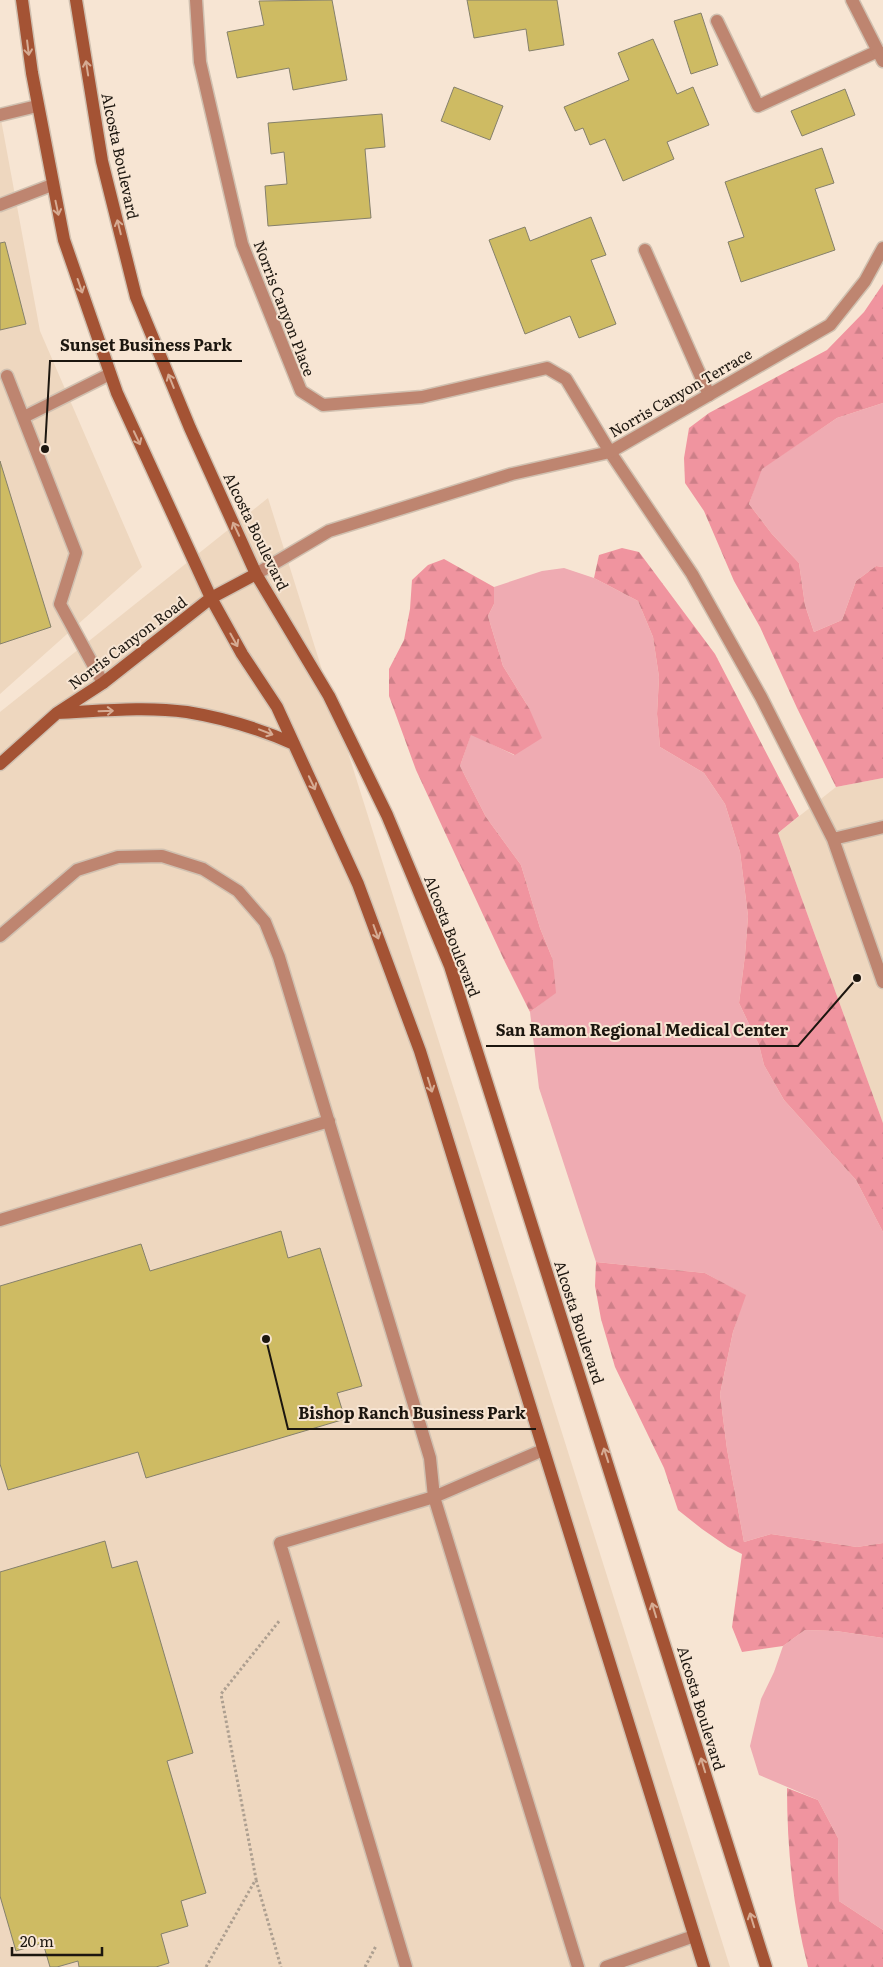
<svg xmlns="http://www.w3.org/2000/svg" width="883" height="1967" font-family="Literata,serif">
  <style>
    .built { fill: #eed7bf }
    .green { fill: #efabb2 }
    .forest { fill: url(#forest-firs) }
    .building { fill: #cebb63; stroke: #85806b }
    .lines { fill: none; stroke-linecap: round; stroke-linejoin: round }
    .lane-casing { stroke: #d0c0b0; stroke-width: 15 }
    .street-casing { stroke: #d0c0b0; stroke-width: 15 }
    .secondary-casing { stroke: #d0c0b0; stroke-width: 15 }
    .path { stroke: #ad9f90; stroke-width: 3; stroke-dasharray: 2.5 2.5; stroke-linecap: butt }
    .lane { stroke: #be8570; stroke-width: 12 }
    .street { stroke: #be8570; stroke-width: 12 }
    .secondary { stroke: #a45334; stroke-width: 12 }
    .oneway { stroke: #d6ab93 }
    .labels { text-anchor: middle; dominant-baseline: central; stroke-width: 4; stroke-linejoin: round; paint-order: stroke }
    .street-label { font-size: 15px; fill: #1c160f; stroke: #f7e5d3 }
    .leader { fill: none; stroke: #1c160f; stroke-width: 2 }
    .callout-dot { fill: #1c160f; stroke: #f7e5d3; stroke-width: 2 }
    .callout-label { font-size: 16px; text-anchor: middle; font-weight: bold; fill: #1c160f; stroke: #f7e5d3; stroke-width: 4; stroke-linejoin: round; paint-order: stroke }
  </style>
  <defs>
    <pattern id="forest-firs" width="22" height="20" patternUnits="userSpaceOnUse" patternTransform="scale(1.25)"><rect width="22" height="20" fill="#f0949f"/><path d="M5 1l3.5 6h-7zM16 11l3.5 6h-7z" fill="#cd7f88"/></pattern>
  </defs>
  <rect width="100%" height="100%" fill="#f7e5d3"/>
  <path class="built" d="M0 114 40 331 142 567 0 694Z
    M268 498 730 1967H0V712Z
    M883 778V1123L778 833 836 787Z"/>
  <path class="green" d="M883 403V567L876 566 856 581 842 620 814 632 805 605 799 563 772 534 749 504 761 469 837 418Z
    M564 568 594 578 638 601 653 637 659 677 657 714 660 747 704 773 725 804 740 852 748 916 745 955 739 1003 759 1045 764 1065 784 1100 856 1180 883 1232V1543L857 1547 771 1534 744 1542 727 1449 720 1394 733 1332 745 1295 705 1273 596 1262 539 1088 530 1012 555 993 553 960 540 928 521 865 486 817 460 766 471 734 514 755 529 708 503 666 488 616 494 604V587L542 571Z
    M805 1630 836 1631 883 1638V1930L839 1901 838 1838 818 1800 759 1775 750 1746 761 1699 774 1672 783 1646Z"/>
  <path class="forest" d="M883 284V403L837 418 762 469 749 504 772 534 799 563 805 605 814 632 842 620 856 581 876 566 883 567V778L836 787 797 708 760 627 734 581 704 511 685 483 684 458 689 428 709 413 827 350 864 312Z
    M622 548 639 552 715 654 799 816 778 833 883 1123V1232L856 1180 784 1100 764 1065 759 1045 739 1003 745 955 748 916 740 852 725 804 704 773 660 747 657 714 659 677 653 637 638 601 594 578 599 555Z
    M444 559 494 587V604L488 616 503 666 529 708 542 738 515 755 471 735 460 766 486 817 521 865 540 928 553 960 556 993 530 1012 504 960 416 770 389 696V669L404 640 410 609 412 580 428 565Z
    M596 1262 705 1273 746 1295 733 1332 720 1394 727 1449 744 1542 771 1534 857 1547 883 1543V1638L836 1631 805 1630 783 1646 742 1652 732 1627 742 1554 728 1547 702 1529 678 1510 664 1468 615 1367 601 1319 595 1286Z
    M787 1788 818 1800 838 1838 839 1901 883 1930V1967H808C793 1909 787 1848 787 1788Z"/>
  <path class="building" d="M332 0 347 80 293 90 289 68 237 78 227 32 264 25 259 1Z
    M467 0H557L564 45 529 51 526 29 474 38Z
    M701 13 718 65 691 74 674 21Z
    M653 39 677 94 693 87 709 125 667 142 674 159 623 181 605 139 590 145 583 128 575 131 564 107 629 80 618 53Z
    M454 87 503 106 490 140 441 121Z
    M845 89 855 115 802 136 791 111Z
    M382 114 385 147 365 149 371 218 268 226 265 186 287 184 284 152 271 154 268 123Z
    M822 148 834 183 815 189 835 250 741 282 728 242 744 237 725 182Z
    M591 217 606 255 591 260 616 324 579 338 570 316 525 334 489 240 525 227 530 241Z
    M5 242 26 324 0 330V243Z
    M0 461 51 627 0 644Z
    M281 1231 288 1258 320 1248 362 1386 337 1393 345 1419 146 1478 138 1452 8 1490 0 1464V1286L141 1244 150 1271Z
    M105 1541 112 1568 137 1561 193 1753 167 1761 206 1893 181 1901 188 1926 161 1934 169 1963 156 1967H79L78 1961 57 1967H50L43 1943 16 1951 0 1896V1572Z"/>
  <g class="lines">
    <g class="lane-casing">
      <path id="lane" d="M717 21 758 106 878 51
        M0 115 37 106
        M0 205 52 185
        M645 250 709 395
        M7 376 76 553 60 604 103 683
        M24 417 110 374
        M610 452 692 574 761 697 833 839 883 982
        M833 839 883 827
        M0 936 77 870 118 857 162 856 203 869 238 891 265 922 279 957 430 1458 434 1497 543 1450
        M0 1220 329 1121
        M406 1967 280 1543 434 1497 578 1967
        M606 1967 694 1936"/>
    </g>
    <g class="street-casing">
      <path id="street" d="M196 0 200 62 242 244 301 391 323 405 422 397 547 368 566 379 610 452
        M852 0 883 61
        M256 574 329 531 512 474 610 452 830 325 865 281 883 248"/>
    </g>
    <g class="secondary-casing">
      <path id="secondary" d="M22 0 32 73 64 240 117 393 211 598 242 654 277 707 358 884 420 1051 704 1967
        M76 0 102 161 136 297 190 428 256 574 329 696 387 815 450 966 766 1967
        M57 713C100 711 145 706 187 712 224 718 260 729 294 744
        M0 764 57 713 103 683 211 598 256 574"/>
    </g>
    <path class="path" d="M256 1880 281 1967
      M206 1967 256 1879 221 1694 280 1620
      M365 1967 376 1946"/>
    <use href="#lane" class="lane"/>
    <use href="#street" class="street"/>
    <use href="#secondary" class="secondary"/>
  </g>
  <defs><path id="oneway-shaft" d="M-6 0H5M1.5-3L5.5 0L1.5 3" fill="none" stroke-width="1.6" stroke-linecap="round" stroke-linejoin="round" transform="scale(1.25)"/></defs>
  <g class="oneway">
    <use href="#oneway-shaft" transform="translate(28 48) rotate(83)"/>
    <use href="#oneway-shaft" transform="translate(87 68) rotate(-99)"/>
    <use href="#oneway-shaft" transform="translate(57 208) rotate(78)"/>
    <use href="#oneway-shaft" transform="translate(119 227) rotate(-104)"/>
    <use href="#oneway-shaft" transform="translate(80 286) rotate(71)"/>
    <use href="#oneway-shaft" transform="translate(171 381) rotate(-112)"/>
    <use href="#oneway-shaft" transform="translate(137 438) rotate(65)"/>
    <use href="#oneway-shaft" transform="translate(236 529) rotate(-115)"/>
    <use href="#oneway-shaft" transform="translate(234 640) rotate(61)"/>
    <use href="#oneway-shaft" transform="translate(106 711) rotate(-2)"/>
    <use href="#oneway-shaft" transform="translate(266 732) rotate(21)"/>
    <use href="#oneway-shaft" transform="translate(312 783) rotate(65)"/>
    <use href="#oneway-shaft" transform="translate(376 932) rotate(70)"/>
    <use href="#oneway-shaft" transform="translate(430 1085) rotate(73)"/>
    <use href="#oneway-shaft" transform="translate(606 1455) rotate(-108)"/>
    <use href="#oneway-shaft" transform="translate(654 1610) rotate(-107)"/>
    <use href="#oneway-shaft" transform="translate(703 1765) rotate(-107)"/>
    <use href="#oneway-shaft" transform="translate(752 1920) rotate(-107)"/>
  </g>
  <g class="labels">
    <g class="street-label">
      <text transform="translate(121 156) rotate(78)">Alcosta Boulevard</text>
      <text transform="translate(285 308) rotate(69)">Norris Canyon Place</text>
      <text transform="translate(680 392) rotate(-30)">Norris Canyon Terrace</text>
      <text transform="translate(257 531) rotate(64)">Alcosta Boulevard</text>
      <text transform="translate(127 642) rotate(-37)">Norris Canyon Road</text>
      <text transform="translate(453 936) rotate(69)">Alcosta Boulevard</text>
      <text transform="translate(580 1322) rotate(72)">Alcosta Boulevard</text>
      <text transform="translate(702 1708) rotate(73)">Alcosta Boulevard</text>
    </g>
  </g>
  <path class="leader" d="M45 449L50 361H242M857 978L798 1046H486M266 1339L288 1429H536"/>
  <g class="callout-dot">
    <circle cx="45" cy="449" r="5"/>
    <circle cx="857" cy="978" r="5"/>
    <circle cx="266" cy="1339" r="5"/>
  </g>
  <g class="callout-label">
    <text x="146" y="351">Sunset Business Park</text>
    <text x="642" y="1036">San Ramon Regional Medical Center</text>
    <text x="412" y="1419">Bishop Ranch Business Park</text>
  </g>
  <path d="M12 1947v8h90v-8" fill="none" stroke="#1c160f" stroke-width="2.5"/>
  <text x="20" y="1947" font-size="15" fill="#1c160f" stroke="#f7e5d3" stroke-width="4" paint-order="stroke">20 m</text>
</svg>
